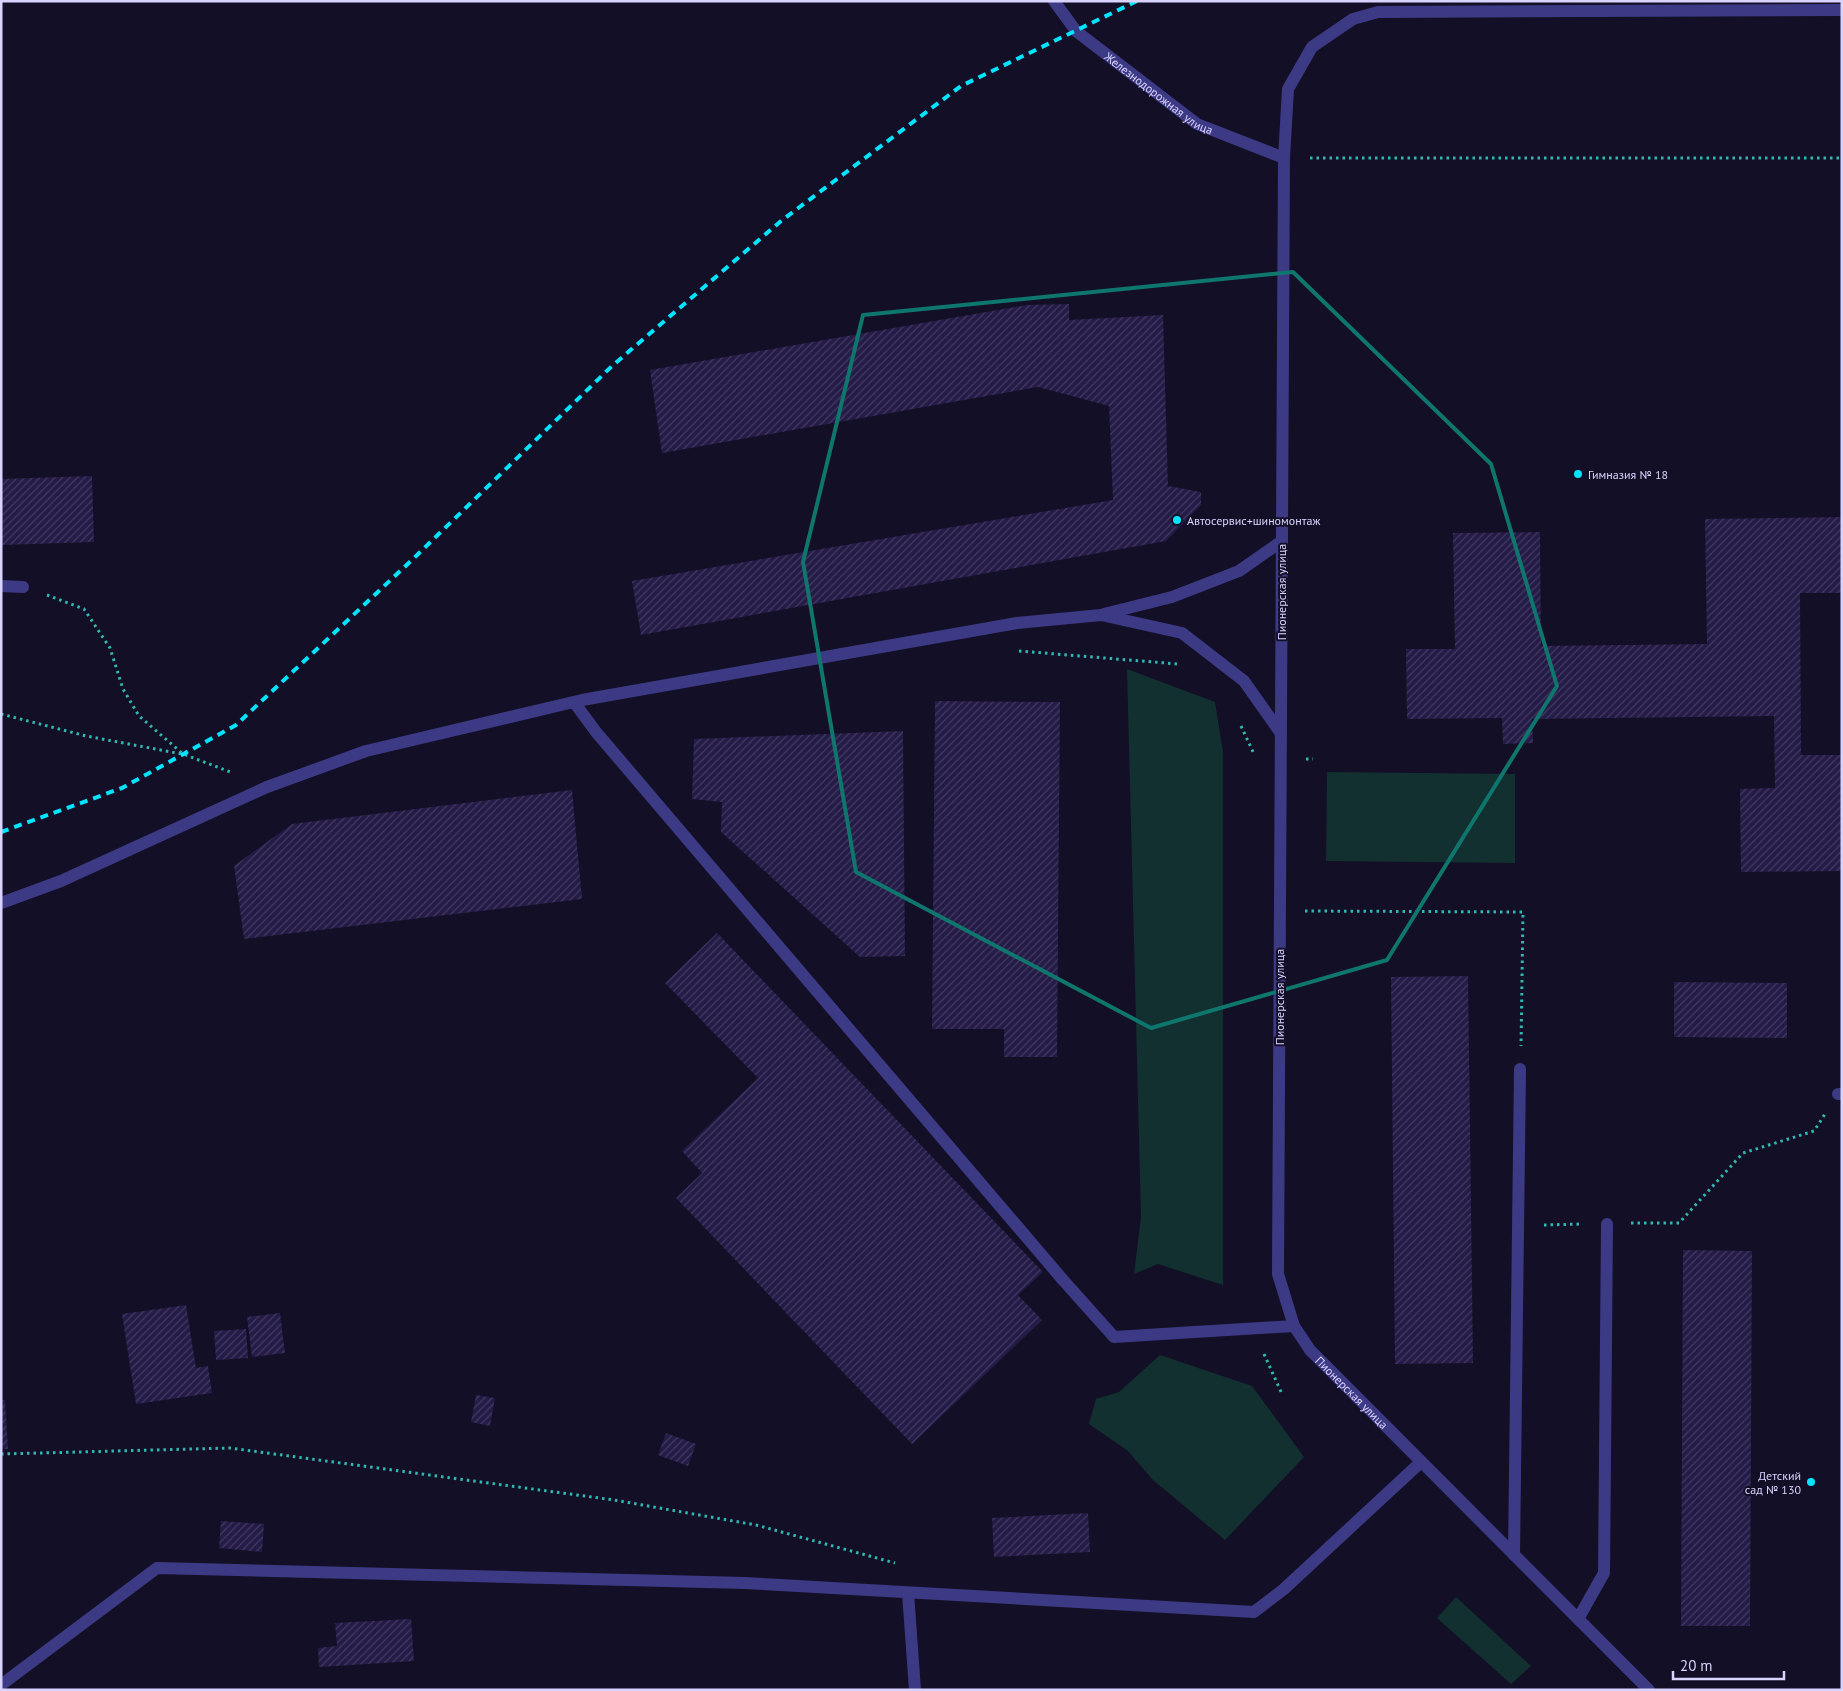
<svg xmlns="http://www.w3.org/2000/svg" width="1843" height="1691" font-family="'PT Sans',sans-serif">
  <style>
    .green { fill: #12302f }
    .building { fill: url(#building-hatch) }
    .lines { fill: none; stroke-linecap: round; stroke-linejoin: round }
    .path { stroke: #2fb8b0; stroke-width: 3; stroke-dasharray: 2.5 4; stroke-linecap: butt }
    .lane { stroke: #3d3a85; stroke-width: 12 }
    .street { stroke: #3d3a85; stroke-width: 12 }
    .rail { stroke: #00e5ff; stroke-width: 4; stroke-dasharray: 8 6; stroke-linecap: butt }
    .marked { fill: none; stroke: #0f766e; stroke-width: 4; stroke-linejoin: round }
    .poi-dot { fill: #00e5ff; stroke: #130f26; stroke-width: 2 }
    .labels { text-anchor: middle; dominant-baseline: central; stroke-width: 4; stroke-linejoin: round; paint-order: stroke }
    .street-label { font-size: 12px; fill: #d9d4ff; stroke: #130f26 }
    .poi-label { font-size: 12px; fill: #d9d4ff; stroke: #130f26; text-anchor: start }
  </style>
  <defs>
    <pattern id="building-hatch" width="6" height="6" patternUnits="userSpaceOnUse" patternTransform="scale(1.25)"><rect width="6" height="6" fill="#241b47"/><path d="M-1 1l2-2M0 6l6-6M5 7l2-2" fill="none" stroke="#433b63"/></pattern>
  </defs>
  <rect width="100%" height="100%" fill="#130f26"/>
  <path class="green" d="M1127 669 1215 702 1223 752V1285L1158 1264 1134 1274 1141 1217Z
    M1327 772 1515 774V863L1326 861Z
    M1160 1355 1252 1386 1304 1457 1225 1540 1153 1480 1128 1451 1089 1424 1096 1399 1119 1392Z
    M1456 1597 1531 1666 1511 1684 1437 1618Z"/>
  <path class="building" d="M1069 304V320L1163 315 1168 486 1201 492V505L1166 541 641 635 632 581 1113 500 1109 406 1038 387 662 453 650 370 1027 305Z
    M92 476 94 542 1 545V479Z
    M1842 517V593H1800L1801 755H1842V871L1741 872 1740 789 1775 788 1774 716 1532 719 1533 743 1503 744 1502 718 1407 719 1406 649H1455L1453 533 1540 532 1541 646 1707 644 1705 519Z
    M935 701 1060 702 1057 1057H1004V1029H932Z
    M903 731 905 956 860 957 721 832 722 802 692 799 694 739Z
    M572 790 582 899 244 939 234 866 292 824Z
    M717 933 1043 1272 1018 1295 1042 1320 912 1444 676 1198 702 1173 682 1151 758 1078 665 983Z
    M1468 976 1473 1363 1395 1364 1391 977Z
    M1674 982 1787 983V1038L1674 1037Z
    M1683 1250 1752 1251 1750 1626H1681Z
    M186 1305 196 1368 208 1366 212 1393 136 1404 122 1314Z
    M280 1313 285 1353 252 1357 247 1317Z
    M246 1329 248 1358 216 1360 214 1331Z
    M476 1395 495 1398 490 1426 471 1422Z
    M1 1400H5L8 1449H1Z
    M666 1433 696 1444 688 1466 658 1455Z
    M1088 1513 1090 1552 994 1557 992 1518Z
    M221 1521 264 1524 262 1552 219 1548Z
    M411 1619 414 1661 319 1667 318 1648 337 1646 335 1623Z"/>
  <g class="lines">
    <path class="path" d="M1310 158H1842
      M47 595 84 609 110 648 123 689 139 716 183 754 233 773
      M1019 651 1178 664
      M1 714 86 736 182 754
      M1241 726 1254 754
      M1306 759H1313
      M1305 911 1523 912 1521 1046
      M1631 1223H1679L1743 1153 1814 1131 1825 1114
      M1544 1225 1583 1224
      M1264 1354 1282 1394
      M1 1454 230 1448 614 1500 756 1525 895 1563"/>
    <path class="lane" d="M1284 158 1288 89 1312 47 1353 19 1378 12 1842 10
      M1 586 23 587
      M1104 614 1172 597 1239 571 1282 541
      M574 702 596 732 1063 1280 1114 1337 1294 1326
      M1 903 61 881 267 787 366 751 582 700 1017 623 1101 615 1182 633 1244 681 1280 732
      M1838 1094H1842
      M1514 1555 1520 1069
      M908 1593 915 1690
      M1578 1619 1604 1573 1607 1224
      M1 1685 157 1568 745 1583 1254 1612 1284 1589 1421 1462"/>
    <path class="street" id="s1" d="M1054 1 1076 31 1197 124 1284 158 1278 1274 1294 1326 1310 1350 1649 1690"/>
    <path class="rail" d="M1 832 122 788 236 725 413 559 612 366 781 221 961 86 1137 1"/>
  </g>
  <path class="marked" d="M1293 272 1491 464 1557 686 1387 960 1151 1028 856 872 803 562 863 315Z"/>
  <g class="poi-dot">
    <circle cx="1578" cy="474" r="5"/>
    <circle cx="1177" cy="520" r="5"/>
    <circle cx="1811" cy="1482" r="5"/>
  </g>
  <g class="labels">
    <g class="street-label">
      <text stroke="none"><textPath href="#s1" startOffset="141">Железнодорожная улица</textPath></text>
      <text transform="translate(1281 592) rotate(-90)">Пионерская улица</text>
      <text transform="translate(1279 997) rotate(-90)">Пионерская улица</text>
      <text stroke="none"><textPath href="#s1" startOffset="1542">Пионерская улица</textPath></text>
    </g>
    <g class="poi-label">
      <text x="1588" y="474">Гимназия № 18</text>
      <text x="1187" y="520">Автосервис+шиномонтаж</text>
      <text x="1801" y="1475" text-anchor="end">Детский<tspan x="1801" dy="14">сад № 130</tspan></text>
    </g>
  </g>
  <rect width="1843" height="1691" fill="none" stroke="#d9d4ff" stroke-width="5"/>
  <path d="M1673 1671v8h111v-8" fill="none" stroke="#d9d4ff" stroke-width="2.5"/>
  <text x="1680" y="1671" font-size="15" fill="#d9d4ff" stroke="#130f26" stroke-width="4" paint-order="stroke">20 m</text>
</svg>
